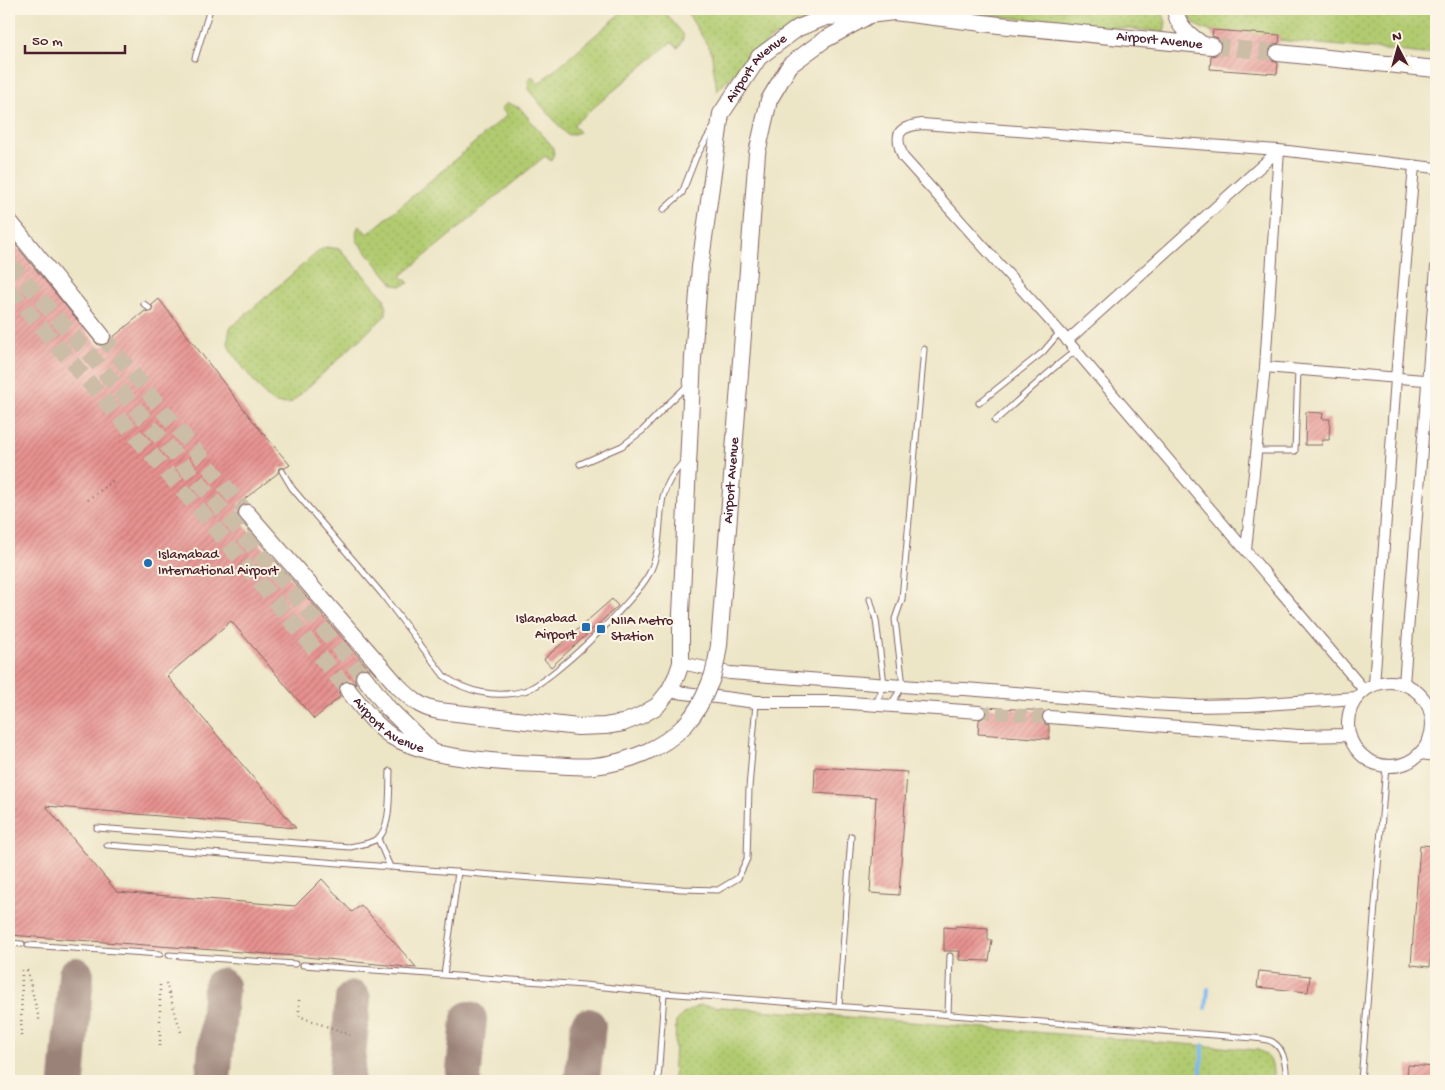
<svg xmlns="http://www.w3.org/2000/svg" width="1445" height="1090" font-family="'Gochi Hand',sans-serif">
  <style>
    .grass { fill: url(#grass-dots); stroke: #7e754e }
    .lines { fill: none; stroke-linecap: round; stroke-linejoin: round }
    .stream { stroke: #7fb9f0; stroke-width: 4 }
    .taxiway { stroke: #9b8278; stroke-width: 36 }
    .building { fill: url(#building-hatch) }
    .tertiary-tunnel { stroke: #ccbda7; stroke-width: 12; stroke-dasharray: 12 6; stroke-linecap: butt }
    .primary-tunnel { stroke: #ccbda7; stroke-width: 16; stroke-dasharray: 16 8; stroke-linecap: butt }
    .service-casing { stroke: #836461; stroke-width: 7 }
    .minor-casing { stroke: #836461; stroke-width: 12 }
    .tertiary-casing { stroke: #836461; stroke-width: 14 }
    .primary-casing { stroke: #836461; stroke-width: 18 }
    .path { stroke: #836461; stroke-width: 2.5; stroke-dasharray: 1 4; stroke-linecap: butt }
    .service { stroke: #fff; stroke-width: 5 }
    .minor { stroke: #fff; stroke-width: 10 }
    .tertiary { stroke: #fff; stroke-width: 12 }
    .primary { stroke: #fff; stroke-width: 16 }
    .primary-bridge-casing { stroke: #836461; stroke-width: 18; stroke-linecap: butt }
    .primary-bridge { stroke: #fff; stroke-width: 16 }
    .poi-dot { fill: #1f6fb2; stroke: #fcf5e5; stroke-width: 2 }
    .labels { text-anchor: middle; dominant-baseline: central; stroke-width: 4; stroke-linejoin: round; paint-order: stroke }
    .street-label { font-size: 14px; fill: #4a1f2b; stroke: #fcf5e5 }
    .poi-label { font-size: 14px; fill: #4a1f2b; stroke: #fcf5e5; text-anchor: start }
  </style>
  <defs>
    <pattern id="grass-dots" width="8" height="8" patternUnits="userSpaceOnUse" patternTransform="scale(1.25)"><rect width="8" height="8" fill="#b1cb70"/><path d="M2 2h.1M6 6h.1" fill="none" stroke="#9aae61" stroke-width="1.8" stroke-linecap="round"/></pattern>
    <pattern id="building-hatch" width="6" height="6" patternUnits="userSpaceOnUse" patternTransform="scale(1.25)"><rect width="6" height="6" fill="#e79290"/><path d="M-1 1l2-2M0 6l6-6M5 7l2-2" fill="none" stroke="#bd7776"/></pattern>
  </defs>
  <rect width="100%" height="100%" fill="#fcf5e5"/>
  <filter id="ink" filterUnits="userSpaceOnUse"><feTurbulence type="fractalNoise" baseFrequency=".02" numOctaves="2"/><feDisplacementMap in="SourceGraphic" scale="10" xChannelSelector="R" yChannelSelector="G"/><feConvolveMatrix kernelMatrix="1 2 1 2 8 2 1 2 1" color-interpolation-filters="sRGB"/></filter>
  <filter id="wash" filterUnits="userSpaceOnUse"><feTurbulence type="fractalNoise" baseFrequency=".0096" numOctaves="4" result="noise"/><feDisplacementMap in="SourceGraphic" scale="20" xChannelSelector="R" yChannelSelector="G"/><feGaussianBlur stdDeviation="1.12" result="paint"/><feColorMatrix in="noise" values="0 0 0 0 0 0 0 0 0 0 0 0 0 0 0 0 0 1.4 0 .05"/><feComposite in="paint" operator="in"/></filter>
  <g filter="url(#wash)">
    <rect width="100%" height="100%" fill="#ece5c6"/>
    <path class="grass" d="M626 9H662L683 34C684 39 681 44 678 48L671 42 573 125 580 132 570 135 566 134 530 92 528 81 532 76 538 84Z
      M685 9H843L770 39 717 91 711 51Z
      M918 9H1161L1166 22 1164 32Z
      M1186 9H1436V51L1424 54 1406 52 1223 35C1204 29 1193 29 1186 9Z
      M508 103 520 108 552 146 554 153 551 161 545 156 401 276 409 283 401 286 394 285 357 241C356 235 356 230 359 226L368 234 507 115 501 108Z
      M326 247 340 249 384 298 386 307V315L291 403C284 404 278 405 272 401 265 397 232 354 229 347 227 340 229 334 230 328L320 250Z
      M699 1005 1258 1050C1273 1057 1273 1065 1273 1081H673L676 1022 683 1014Z"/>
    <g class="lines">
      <path class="stream" d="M1206 1008 1208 989
        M1200 1081 1203 1045"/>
      <path class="taxiway" d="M67 1081 76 975
        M213 1081 221 986
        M346 1081 353 999
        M463 1081 469 1019
        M582 1081 588 1026"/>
    </g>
    <g id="blocks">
      <path class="building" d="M1213 30 1280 35 1279 43 1274 44 1270 47 1268 52 1272 61 1278 63 1277 74 1210 69 1211 56 1216 55 1220 52 1222 46 1218 38 1212 36Z
        M9 237 98 345 103 346 108 344 112 338 145 311 149 312 152 311V305L159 299 257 426 290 465 285 468H279L278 473 238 504 240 506 237 514 239 519 370 670 363 667 358 669 354 678 356 684 347 680 341 683 338 691 340 697 314 719 231 621 167 676 296 828 46 806 117 892 295 906 322 879 352 912 361 905 417 968 296 956 9 935Z
        M1306 412 1323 413 1322 419H1330L1329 440H1323L1322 445H1305Z
        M612 599 618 606 551 667 544 659Z
        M985 707 1044 711 1041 716 1042 720 1045 724 1049 725V739L978 734 979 720 985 717 987 713Z
        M815 767 907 772 899 895 870 893 876 797 814 793Z
        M1420 845 1436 846V881L1430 967 1411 965Z
        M956 926 988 928V940H992L989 961 959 960 960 951H944V927L955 928Z
        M1259 971 1310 976 1308 992 1257 987Z
        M1408 1065 1436 1067V1081H1407Z"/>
    </g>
  </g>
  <g filter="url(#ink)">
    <use href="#blocks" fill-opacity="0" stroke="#836461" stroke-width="1"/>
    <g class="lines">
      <path class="tertiary-tunnel" d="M979 712 1049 717"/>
      <path class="primary-tunnel" d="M1212 46 1278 53
        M9 263 96 362 364 677
        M9 290 203 514 348 690
        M102 336 247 513"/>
      <g class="service-casing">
        <path id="service" d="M195 58 210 9
          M663 210 682 193 696 157 713 128
          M144 304 149 308
          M979 403 1043 352 1060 332
          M995 421 1055 367 1075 351
          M1256 451H1295L1298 370
          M580 464 622 446 642 431 669 403 688 385
          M282 471 292 488 382 594 444 676C466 692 497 699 524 691 551 683 638 598 650 572 662 547 658 522 663 497 666 483 675 471 684 461
          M870 599 876 620 884 684 876 704
          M891 704 903 686 895 619 902 599 924 349
          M97 828 350 847C359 845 369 844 377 839 392 829 389 788 390 771
          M378 839 390 867
          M107 845 519 877 682 889 718 890 738 878 747 859 749 788 756 703
          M9 943 22 944
          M28 945 160 954
          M169 955 295 964
          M303 965 584 985 664 993 1254 1038C1260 1039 1269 1039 1274 1043 1285 1050 1287 1070 1286 1081
          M444 975 458 872
          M839 1006 851 836
          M948 1014 950 956
          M658 1081 664 993
          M1361 1081 1386 766"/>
      </g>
      <g class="minor-casing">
        <path id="minor" d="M1067 341 1279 150
          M1265 367 1436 381
          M1246 550 1265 367 1279 150
          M1404 684 1436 267
          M1374 685 1396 378 1414 166
          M1365 691 1060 332 903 157C894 134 897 127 922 124L1279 150 1436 168"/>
      </g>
      <g class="tertiary-casing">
        <path id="tertiary" d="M681 663 730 673 929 688 965 689 1151 704 1191 706 1249 705 1357 698
          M1348 724a42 42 0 1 1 84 0a42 42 0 1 1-84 0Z
          M669 691 756 702H836L979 712
          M1049 717 1299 736 1349 735
          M1421 753 1436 755"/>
      </g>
      <g class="primary-casing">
        <g id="primary">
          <path d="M1175 9C1177 26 1190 36 1203 45"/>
          <path d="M1278 53 1436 69"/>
          <path d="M9 221 102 336"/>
          <path d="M750 244 757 153 769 100 790 65 824 40 866 17"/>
          <path id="s1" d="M247 513 397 685C410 698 420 708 439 711L578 727 605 726 623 723 640 716 657 706 669 691 677 675 681 663V614L693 358 700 267 721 114 759 57 798 28 826 17 868 15 894 12 999 25 1212 46"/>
          <path d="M364 677 388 708 429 748"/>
          <path id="s2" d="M348 690C361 706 374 724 391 736 404 744 420 748 435 753"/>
        </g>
      </g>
      <path class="path" d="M88 500 114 480
        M27 970 40 1023
        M166 983 181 1032
        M299 1000V1016L350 1035
        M21 1036 22 969
        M160 1046V983"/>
      <use href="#service" class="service"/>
      <use href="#minor" class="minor"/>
      <use href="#tertiary" class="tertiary"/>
      <use href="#primary" class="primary"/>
      <g class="primary-bridge-casing">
        <g id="primary-bridge">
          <path id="s3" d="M435 753C470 760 505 763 541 764 558 765 577 768 594 766 626 763 663 749 686 724 695 714 704 698 709 685 715 673 717 658 719 645L750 244"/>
        </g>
      </g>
      <use href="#primary-bridge" class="primary-bridge"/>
    </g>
  </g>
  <g class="poi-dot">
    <circle cx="148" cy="563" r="5"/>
    <rect x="581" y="622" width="10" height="10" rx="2.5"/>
    <rect x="596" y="624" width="10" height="10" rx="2.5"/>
  </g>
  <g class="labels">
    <g class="street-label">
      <text stroke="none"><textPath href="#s1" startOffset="1585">Airport Avenue</textPath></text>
      <text stroke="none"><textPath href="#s1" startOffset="1161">Airport Avenue</textPath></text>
      <text stroke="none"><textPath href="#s3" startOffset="515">Airport Avenue</textPath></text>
      <text stroke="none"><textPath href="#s2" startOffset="55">Airport Avenue</textPath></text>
    </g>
    <g class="poi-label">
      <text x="158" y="555">Islamabad<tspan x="158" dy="16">International Airport</tspan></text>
      <text x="576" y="619" text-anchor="end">Islamabad<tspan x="576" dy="16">Airport</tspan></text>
      <text x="611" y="621">NIIA Metro<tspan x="611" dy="16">Station</tspan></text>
    </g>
  </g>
  <rect width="1445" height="1090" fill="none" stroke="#fcf5e5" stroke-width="30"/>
  <g transform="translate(1398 48) rotate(354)" stroke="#fcf5e5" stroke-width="4" paint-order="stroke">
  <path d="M0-4L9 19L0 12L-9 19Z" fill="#4a1f2b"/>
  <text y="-8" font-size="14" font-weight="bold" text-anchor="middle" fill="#4a1f2b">N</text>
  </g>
  <path d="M25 45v8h100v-8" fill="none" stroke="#4a1f2b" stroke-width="2.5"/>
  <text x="32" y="45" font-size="15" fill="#4a1f2b" stroke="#fcf5e5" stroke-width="4" paint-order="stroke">50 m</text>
</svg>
